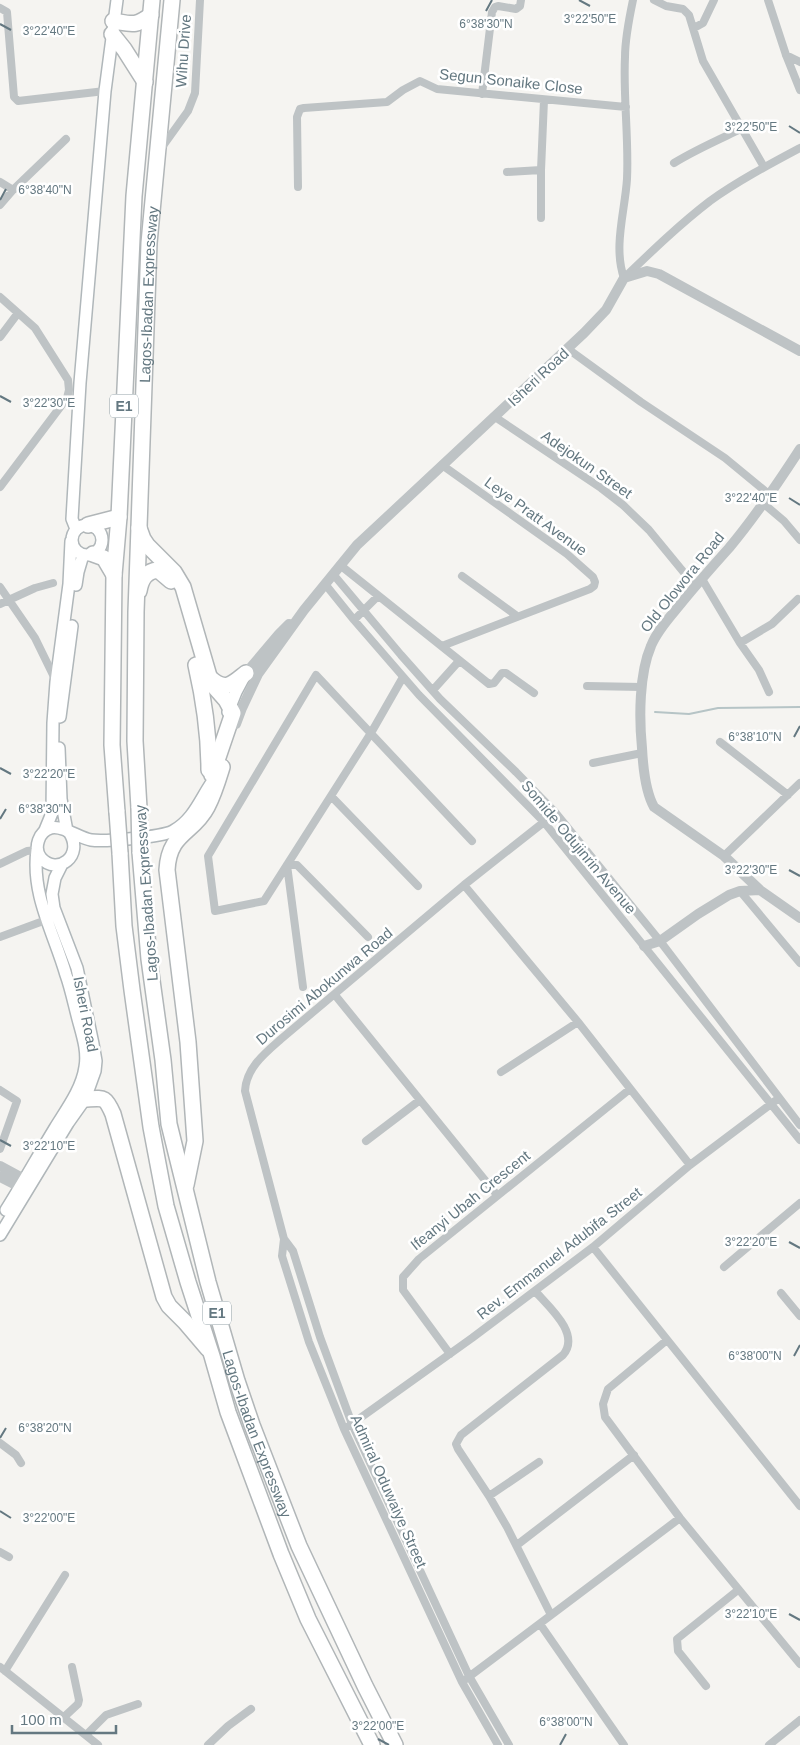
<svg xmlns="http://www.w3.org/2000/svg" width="800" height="1745" font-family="Helvetica,sans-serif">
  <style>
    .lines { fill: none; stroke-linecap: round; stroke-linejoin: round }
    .stream { stroke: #b6c4c6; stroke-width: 2 }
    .secondary-casing { stroke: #b0b7ba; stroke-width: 14 }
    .motorway-casing { stroke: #b1b6b8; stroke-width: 18 }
    .minor { stroke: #bec3c5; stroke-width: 8 }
    .tertiary { stroke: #bec3c5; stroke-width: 10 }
    .secondary { stroke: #fff; stroke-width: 11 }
    .motorway { stroke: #fff; stroke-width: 15 }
    .motorway-bridge-casing { stroke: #b1b6b8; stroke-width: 18; stroke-linecap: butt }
    .motorway-bridge { stroke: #fff; stroke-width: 15 }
    .ticks { fill: none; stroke: #647881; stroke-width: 2 }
    .labels { text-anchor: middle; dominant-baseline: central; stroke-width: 5; stroke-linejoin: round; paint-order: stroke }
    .shield { fill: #fff; stroke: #92a0a7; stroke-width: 1 }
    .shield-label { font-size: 14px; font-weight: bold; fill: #647881 }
    .street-label { font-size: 15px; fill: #647881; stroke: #fff }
    .ticks-label { font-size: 12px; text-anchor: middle; fill: #647881; stroke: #fff; stroke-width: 5; stroke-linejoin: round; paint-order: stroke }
  </style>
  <rect width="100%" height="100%" fill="#f5f4f1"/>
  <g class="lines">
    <path class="stream" d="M655 712 689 714 718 708 800 707"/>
    <g class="secondary-casing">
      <path id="secondary" d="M72 540a15 15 0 1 1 30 0a15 15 0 1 1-30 0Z
        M76 529 72 519 80 383 105 91 117 0
        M76 585 78 572 83 555
        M228 712 236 692 244 677
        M60 717 72 626
        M59 748 61 799 67 831
        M45 830 52 813 53 723 56 682 69 584 71 541
        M69 832C85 856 57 876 41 858 33 848 39 831 51 828 63 825 79 838 91 840 104 842 162 837 173 831 195 819 201 796 215 778
        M6 1210C23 1183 38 1156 55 1128 66 1110 82 1089 85 1067 88 1051 82 1034 78 1019 74 1004 71 989 66 975 54 933 31 895 37 850
        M0 1235 68 1123 85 1099 95 1071 96 1061 93 1044 77 968 54 908 52 894 55 878 62 864"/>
    </g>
    <g class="motorway-casing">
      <g id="motorway">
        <path d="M113 21C132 24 135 27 151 15"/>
        <path d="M112 34 124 49 145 82"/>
        <path d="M88 525 119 517"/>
        <path d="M139 528 143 539 147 545 174 572 183 587 211 683 226 700 233 713 212 775"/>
        <path d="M93 554 104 558 114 575"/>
        <path d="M139 591C141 579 146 571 158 570L171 581"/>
        <path d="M196 665C204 700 209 735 209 770"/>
        <path d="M210 678C226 692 232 684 246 673"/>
        <path id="s1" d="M139 808 135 741 136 612 149 243 172 0"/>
        <path d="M117 812 112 745 114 575 119 517 134 196 152 0"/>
        <path id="s2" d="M140 852 149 959 163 1060 169 1124 208 1282 237 1381 252 1425 299 1546 365 1686 395 1745"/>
        <path d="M120 853 124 926 132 990 151 1127 166 1206 188 1282 212 1356 228 1412 281 1554 308 1619 372 1745"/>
        <path d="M85 1099C104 1098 105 1096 113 1114L164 1297 169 1306 185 1322 208 1349"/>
        <path d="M186 1185 195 1141 188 1042 167 870C169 832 193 834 207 807 214 794 218 780 222 767"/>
      </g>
    </g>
    <path class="minor" d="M633 0C629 19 625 38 625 57 623 97 629 138 627 179 625 211 613 247 624 278 652 251 680 224 710 201 738 181 770 164 800 148
      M654 0 666 6 683 9 689 15 703 61 764 167
      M768 0 786 55 800 90
      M0 8 7 12 14 97 18 101 105 91
      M694 28 703 23 714 0
      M786 55 800 62
      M482 94 492 12 495 7 498 6 516 9 520 6 521 0
      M160 150 188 111 195 93 200 0
      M674 163C695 150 718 140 741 129
      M507 172 541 170
      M0 182 13 190
      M298 187 297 117 300 109 304 108 387 102 403 90 420 81 437 89 626 107
      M0 205 13 190 66 139
      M541 218V170L544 100
      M0 297 35 328 68 380 69 390 67 398 0 487
      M0 337 18 313
      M568 349 641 402 725 458 770 495
      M495 417 601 488 623 505 649 530 695 586
      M764 504 784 521 800 540
      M340 565 489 684 494 683 502 673H506L534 693
      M333 574 401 655 440 699 516 772 555 812 660 941 800 1125
      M462 576 517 616
      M702 579 740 643 759 670 769 692
      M325 584 354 620 419 695 544 822 800 1140
      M0 587 35 638 56 681
      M0 604 35 588 53 583
      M354 620 378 596
      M740 643 772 624 798 599
      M442 646 590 589 594 586 595 582 593 577 567 554 442 465
      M403 677 371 733 264 901 215 911 208 856 316 675 472 841
      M587 686 642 687
      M433 690 459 661
      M720 742 788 795
      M593 763 642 753
      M331 796 418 886
      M724 856 800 783
      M0 864 27 851 37 850
      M464 885 578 1022 690 1165
      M740 891 800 963
      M0 937 46 920
      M303 987 287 865H297L368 937
      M335 995 497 1195
      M501 1072 578 1022
      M0 1090 17 1101 0 1149
      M366 1141 420 1100
      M284 1239 282 1256 309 1342 344 1429 462 1682 498 1745
      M593 1247 800 1506
      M724 1267 800 1203
      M535 1291C549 1307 581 1334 563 1355L461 1435 456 1444 458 1449 489 1496 507 1527 551 1615
      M781 1293 800 1316
      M667 1340 608 1389 603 1404 605 1417 680 1518 800 1664
      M450 1354 403 1290V1277L419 1259 630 1089
      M349 1426 472 1338 593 1247 690 1165 775 1101
      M0 1443 16 1455 21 1463
      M489 1496 539 1462
      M517 1545 634 1455
      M0 1552 9 1557
      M540 1624 624 1745
      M0 1667 98 1745
      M5 1671 65 1575
      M466 1679 680 1518
      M706 1686 678 1651 677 1639 738 1590
      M64 1717 78 1704 79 1700 72 1667
      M86 1735 106 1715 138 1704
      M208 1745 228 1726 251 1709
      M509 1745 469 1676 352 1424 320 1337 293 1251 284 1239 245 1091C246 1068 265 1053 281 1039L464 885 544 822
      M769 1745 800 1720"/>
    <path class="tertiary" d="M800 449C778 483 755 517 729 548 712 567 695 586 679 606 669 618 657 631 651 646 639 674 639 718 642 748 643 767 645 791 654 807L724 856 760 890 800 918
      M246 673 279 634 289 624
      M236 724 242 708 258 674 304 610 357 545 584 333 606 310 624 278 647 271 659 274 800 351
      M644 946 660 941 698 914 729 895 740 891 760 890
      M0 1166 24 1179
      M0 1177 20 1187"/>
    <use href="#secondary" class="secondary"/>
    <use href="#motorway" class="motorway"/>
    <g class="motorway-bridge-casing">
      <path id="motorway-bridge" d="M139 808 140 852
        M117 812 120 853"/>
    </g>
    <use href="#motorway-bridge" class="motorway-bridge"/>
  </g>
  <path class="ticks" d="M579 0 590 6M486 11 492 0M0 24 11 30M789 126 800 133M0 200 6 189M0 396 11 402M789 498 800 505M794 737 800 726M0 768 11 774M0 819 6 809M789 870 800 876M0 1140 11 1146M789 1242 800 1248M794 1356 800 1345M0 1438 6 1428M0 1511 11 1518M789 1614 800 1620M378 1739 389 1745M560 1745 566 1734"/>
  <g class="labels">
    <g class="shield">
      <rect x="110" y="394.5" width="28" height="23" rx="4"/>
      <rect x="203" y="1301.5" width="28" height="23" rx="4"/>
    </g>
    <g class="shield-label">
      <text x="124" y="406">E1</text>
      <text x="217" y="1313">E1</text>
    </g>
    <g class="street-label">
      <text transform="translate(183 51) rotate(-86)">Wihu Drive</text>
      <text transform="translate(511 81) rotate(6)">Segun Sonaike Close</text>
      <text stroke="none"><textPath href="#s1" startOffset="514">Lagos-Ibadan Expressway</textPath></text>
      <text transform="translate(538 377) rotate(-43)">Isheri Road</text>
      <text transform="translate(587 464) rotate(35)">Adejokun Street</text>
      <text transform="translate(536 516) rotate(36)">Leye Pratt Avenue</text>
      <text transform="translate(682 582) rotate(-51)">Old Olowora Road</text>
      <text transform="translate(579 847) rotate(50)">Somide Odujinrin Avenue</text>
      <text transform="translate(146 893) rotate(-94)">Lagos-Ibadan Expressway</text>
      <text transform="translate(324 986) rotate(-40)">Durosimi Abokunwa Road</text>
      <text transform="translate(86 1014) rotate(79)">Isheri Road</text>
      <text transform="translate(470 1200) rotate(-39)">Ifeanyi Ubah Crescent</text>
      <text transform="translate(559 1253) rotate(-38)">Rev. Emmanuel Adubifa Street</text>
      <text stroke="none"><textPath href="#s2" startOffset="596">Lagos-Ibadan Expressway</textPath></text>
      <text transform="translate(389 1491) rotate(66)">Admiral Oduwaiye Street</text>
    </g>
  </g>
  <g class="ticks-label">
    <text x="590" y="23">3°22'50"E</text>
    <text x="486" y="28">6°38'30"N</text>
    <text x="49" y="35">3°22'40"E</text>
    <text x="751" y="131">3°22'50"E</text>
    <text x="45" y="194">6°38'40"N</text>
    <text x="49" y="407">3°22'30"E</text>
    <text x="751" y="502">3°22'40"E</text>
    <text x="755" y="741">6°38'10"N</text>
    <text x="49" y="778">3°22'20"E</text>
    <text x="45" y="813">6°38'30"N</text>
    <text x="751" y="874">3°22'30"E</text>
    <text x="49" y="1150">3°22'10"E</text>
    <text x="751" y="1246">3°22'20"E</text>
    <text x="755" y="1360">6°38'00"N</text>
    <text x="45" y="1432">6°38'20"N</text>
    <text x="49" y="1522">3°22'00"E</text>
    <text x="751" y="1618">3°22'10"E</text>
    <text x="566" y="1726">6°38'00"N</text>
    <text x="378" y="1730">3°22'00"E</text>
  </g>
  <path d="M12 1725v8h104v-8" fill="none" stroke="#647881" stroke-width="2.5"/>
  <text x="20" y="1725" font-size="15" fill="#647881" stroke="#ffffff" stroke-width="4" paint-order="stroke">100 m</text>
</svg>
